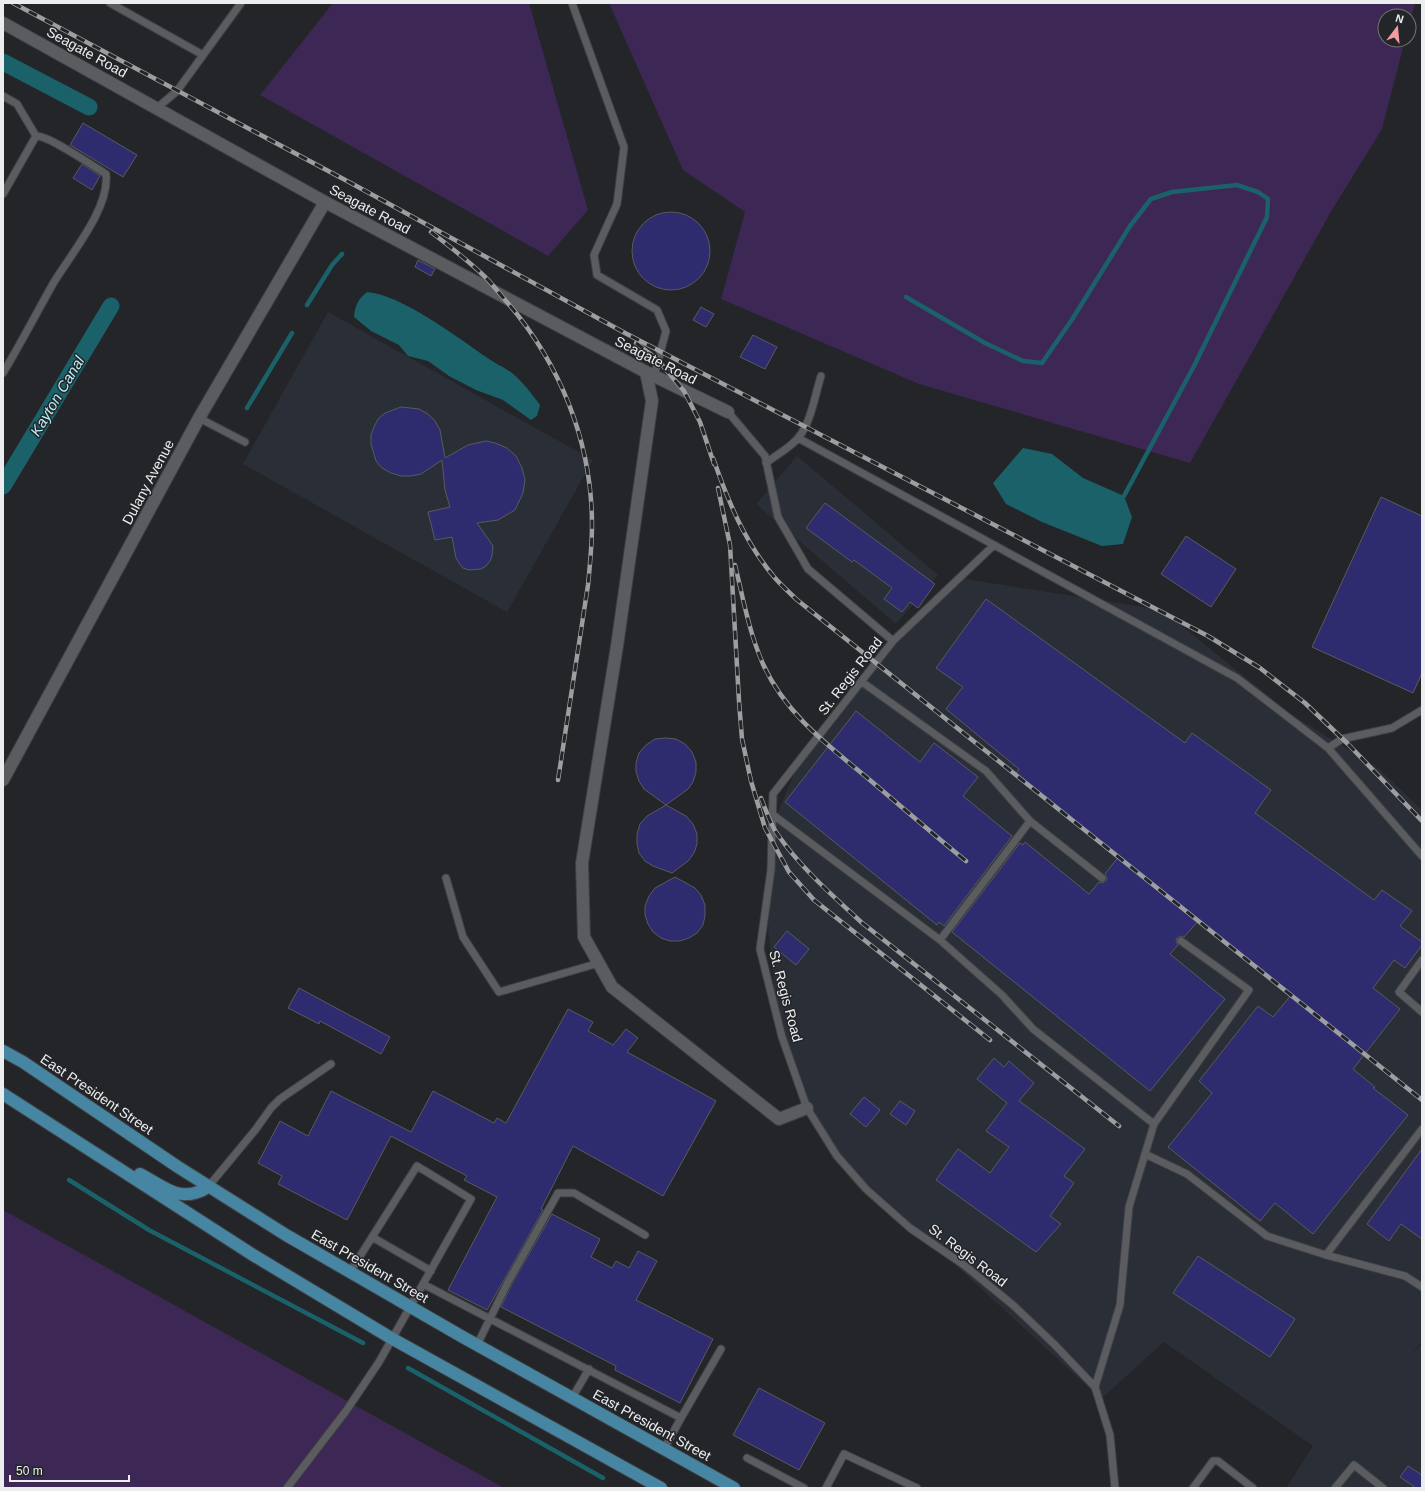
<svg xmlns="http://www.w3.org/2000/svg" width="1425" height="1491" font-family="Arial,sans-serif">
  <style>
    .built { fill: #2a2f37 }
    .green { fill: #3d2754 }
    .water { fill: #1b616a }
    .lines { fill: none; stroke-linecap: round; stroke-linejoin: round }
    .stream { stroke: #1b616a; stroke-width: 4.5 }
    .canal { stroke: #1b616a; stroke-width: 17 }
    .building { fill: #2e2b6f; stroke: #5a5a5e }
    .lane-casing { stroke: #3e3f42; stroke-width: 9 }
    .street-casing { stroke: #3e3f42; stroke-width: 14 }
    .primary-casing { stroke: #3e3f42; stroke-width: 14 }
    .lane { stroke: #5a5c60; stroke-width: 7 }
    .street { stroke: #5a5c60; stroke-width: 12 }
    .primary { stroke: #4786a3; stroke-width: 12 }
    .rail-casing { stroke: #9c9ea0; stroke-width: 4.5 }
    .rail { stroke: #232528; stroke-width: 3; stroke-dasharray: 9; stroke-linecap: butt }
    .labels { text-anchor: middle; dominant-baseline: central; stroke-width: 3; stroke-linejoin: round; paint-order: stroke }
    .street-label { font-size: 14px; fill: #ebedef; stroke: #232528 }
    .water-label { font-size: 15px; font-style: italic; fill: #b7eef7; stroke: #232528 }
  </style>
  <rect width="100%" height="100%" fill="#232528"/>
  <path class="built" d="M328 312 593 460 507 612 243 464Z
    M797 456 938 575 896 624 756 504Z
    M965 579 1162 610 1292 715 1377 767 1422 810V1341L1409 1358 1422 1343V1488H1286L1313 1446 1164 1342 1101 1399 837 1156 795 1073 777 1014 766 908 772 826 799 762 893 641Z"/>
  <path class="green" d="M333 3H529L588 210 548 256 260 95Z
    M609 3H1415L1409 27V16H1385V40H1405L1382 129 1332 210 1190 463 919 384 721 299 745 212 683 170Z
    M3 1210 504 1488H3Z"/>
  <path class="water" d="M367 292C402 295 457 337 486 357 494 363 504 367 512 373 523 382 532 394 540 405L537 416 531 420 503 400 476 390 449 376 428 361 408 356 399 345 371 331 354 317C355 306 358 299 367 292Z
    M1023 448 1052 454 1083 478 1124 496 1132 517 1123 544 1102 546 1042 522 1006 504 993 483Z"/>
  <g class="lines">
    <path class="stream" d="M906 297 985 343 1023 361 1042 363 1073 318 1130 226 1151 199 1172 192 1237 185 1258 192 1268 199 1267 217 1194 366 1124 496
      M307 305 332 265 342 254
      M247 408 292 333
      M69 1180 149 1230 363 1343
      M408 1368 603 1478"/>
    <path class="canal" d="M3 62 89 107
      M3 486 111 306"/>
  </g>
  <path class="building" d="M83 123 137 155 123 177 70 145Z
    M82 164 100 176 92 190 73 178Z
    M632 251a39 39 0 1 1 78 0a39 39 0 1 1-78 0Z
    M418 260 435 269 431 276 415 267Z
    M701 307 714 314 706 327 693 320Z
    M753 335 777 347 765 369 740 357Z
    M401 407 419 409 428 414 435 421 440 430 445 458 468 445 486 441 495 443 507 448 516 456 522 468 525 480 523 493 515 510 498 520 477 523 493 546 492 556 490 561 486 566 481 569 469 570 463 568 459 563 456 558 452 537 435 540 428 512 450 507 445 490 442 460 421 474 411 476H401L391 473 382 468 376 461 371 444V435L374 427 378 419 385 413Z
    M1381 497 1422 516V673L1413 693 1312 647Z
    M825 503 935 584 918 608 910 602 902 612 884 599 892 588 854 560 852 562 806 528Z
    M1186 536 1236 569 1211 607 1161 574Z
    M986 599 1185 743 1192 733 1271 790 1255 813 1374 900 1382 890 1412 911 1400 926 1422 942V945L1405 968 1394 960 1373 988 1400 1009 1353 1069 1375 1087 1373 1088 1408 1115 1313 1234 1275 1203 1260 1221 1168 1147 1212 1093 1199 1081 1258 1006 1273 1017 1292 994 1199 920 1184 937 1181 936 1177 938 1176 941 1178 945 1170 954 1225 999 1150 1091 952 932 1020 843 1023 845 1025 842 1089 894 1099 882 1102 883 1106 881 1107 878 1105 874 1119 856 1016 774 1019 769 946 709 963 687 936 668Z
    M856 711 920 762 934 743 978 777 963 796 1012 836 944 926 939 922 937 925 785 802Z
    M666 738 676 739 685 744 692 752 696 762V772L693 782 688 789 666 805 686 816 693 824 697 834V844L694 853 688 861 672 873 653 866 645 861 639 853 637 844V834L640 824 647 816 666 805 644 789 639 781 636 772V763L639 753 646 745 655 739Z
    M675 877 695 888 701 895 705 905V916L703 925 697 933 689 938 680 941H670L661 938 653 932 648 924 645 915V906L649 896 655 888Z
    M787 931 809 949 796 965 774 947Z
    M299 988 390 1037 381 1054 320 1021 319 1024 288 1008Z
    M568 1009 593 1022 588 1031 613 1045 626 1029 638 1038 627 1052 716 1101 663 1196 573 1146 541 1209 543 1210 487 1310 448 1290 497 1197 464 1180 467 1176 391 1136 347 1220 278 1184 282 1176 258 1163 280 1121 308 1136 331 1091 411 1132 433 1091 494 1123 497 1118 506 1123Z
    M994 1058 1004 1067 1009 1061 1034 1083 1019 1101 1085 1149 1064 1176 1074 1183 1050 1216 1061 1224 1036 1252 936 1180 958 1149 990 1173 1009 1147 986 1131 1007 1103 977 1079Z
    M864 1097 880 1110 866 1127 850 1114Z
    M900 1101 915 1111 906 1125 890 1114Z
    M1422 1149V1239L1401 1224 1389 1241 1367 1224Z
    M552 1214 600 1239 591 1257 612 1268 616 1261 629 1268 638 1251 657 1261 636 1300 713 1339 680 1403 615 1370 616 1366 501 1307 512 1284Z
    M1198 1256 1295 1319 1270 1357 1173 1293Z
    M759 1388 825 1423 799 1470 733 1435Z
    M1408 1466 1422 1475V1488H1416L1400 1477Z"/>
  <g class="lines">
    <g class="lane-casing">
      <path id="lane" d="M110 3 203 55
        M572 3 624 147 617 204 594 255 597 275 657 310 666 331 654 376
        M3 96 17 104 36 136
        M157 108 177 91 241 3
        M3 194 36 136C48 135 93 166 106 174 110 208 71 254 54 282 37 312 21 343 3 373
        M728 412 765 456 778 517 808 569 893 641 773 794 771 870 760 949 782 1037 807 1108 837 1156 866 1189 910 1228 964 1265 1013 1305 1054 1344 1095 1387 1110 1435 1115 1488
        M199 418 245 442
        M798 438 994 545
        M766 463C776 455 790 448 798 438 811 423 815 395 821 376
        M893 641 994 545 1237 678 1328 748 1422 856
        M1328 748 1342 739 1392 728 1422 710
        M772 814 940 940 1030 821 986 771 862 682
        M1030 821 1102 878
        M446 878 463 937 499 992 599 963
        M940 940 1002 995 1033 1029 1154 1124 1249 990 1181 941
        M1422 960 1399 992 1422 1012
        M1145 1154 1187 1174 1267 1236 1326 1255 1405 1276 1422 1287
        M208 1187 256 1129 271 1108 280 1099 331 1064
        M372 1237 431 1271
        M1326 1255 1422 1129
        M423 1284 681 1418 664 1449
        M477 1345 508 1282 558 1193H574L645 1235
        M1095 1387 1120 1305 1129 1207 1154 1124
        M572 1398 589 1369
        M681 1418 721 1349
        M747 1458 804 1488
        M287 1488 346 1411 379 1362 471 1199 417 1166 350 1272
        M826 1488 844 1454 917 1488
        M1193 1488 1213 1461H1218L1253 1488
        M1335 1488 1354 1465 1383 1488"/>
    </g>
    <g class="street-casing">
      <path id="street" d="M3 23 325 202 646 372 728 412
        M646 372 652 401 617 646 582 863 584 937 612 987 779 1119 807 1108
        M3 780 199 418 325 202"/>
    </g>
    <g class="primary-casing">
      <path id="primary" d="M3 1051 23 1062 178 1167 286 1235 461 1336 734 1488
        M3 1094 253 1255 391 1338 661 1488
        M140 1174C164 1186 180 1205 208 1187"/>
    </g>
    <use href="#lane" class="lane"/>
    <use href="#street" class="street"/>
    <use href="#primary" class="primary"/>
    <g class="rail-casing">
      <path id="rail" d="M13 3 349 182 625 333 1208 636 1260 668 1305 703 1348 744 1422 821
        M431 232C448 245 466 259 482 274 491 282 498 292 506 301 560 363 592 442 592 525 592 545 590 565 588 585L558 780
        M636 343 657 359 684 391 700 422 714 464
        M713 458C728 501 745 543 775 578 781 585 789 592 796 599L1422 1100
        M718 488 730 545 739 701 742 739 751 781 765 828 789 872 814 900 990 1040
        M735 565C743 598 749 632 763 664 786 715 829 746 871 781 903 808 934 835 966 861
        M761 798C766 810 770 824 778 835 801 868 832 895 861 922L1119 1126"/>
    </g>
    <use href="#rail" class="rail"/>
  </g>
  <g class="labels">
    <g class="street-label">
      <text transform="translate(87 52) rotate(29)">Seagate Road</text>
      <text transform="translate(370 209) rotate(28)">Seagate Road</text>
      <text transform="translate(656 360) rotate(27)">Seagate Road</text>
      <text transform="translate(148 482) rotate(-62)">Dulany Avenue</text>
      <text transform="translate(850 676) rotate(-52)">St. Regis Road</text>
      <text transform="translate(786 996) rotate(75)">St. Regis Road</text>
      <text transform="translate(97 1094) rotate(34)">East President Street</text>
      <text transform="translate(968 1255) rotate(37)">St. Regis Road</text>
      <text transform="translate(370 1266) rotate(30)">East President Street</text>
      <text transform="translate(652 1425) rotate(29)">East President Street</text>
    </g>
    <g class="water-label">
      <text transform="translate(57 396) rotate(-59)">Kayton Canal</text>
    </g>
  </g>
  <rect width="1425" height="1491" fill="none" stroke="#ebedef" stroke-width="8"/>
  <g transform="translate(1397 28) rotate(16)"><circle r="19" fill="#232528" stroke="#737578"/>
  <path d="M0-3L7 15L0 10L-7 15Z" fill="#f49b9f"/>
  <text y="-6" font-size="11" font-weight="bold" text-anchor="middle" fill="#ebedef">N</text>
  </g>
  <path d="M10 1475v6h119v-6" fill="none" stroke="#ebedef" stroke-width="2"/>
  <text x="16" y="1475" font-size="12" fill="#ebedef" stroke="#232528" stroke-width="3" paint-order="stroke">50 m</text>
</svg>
